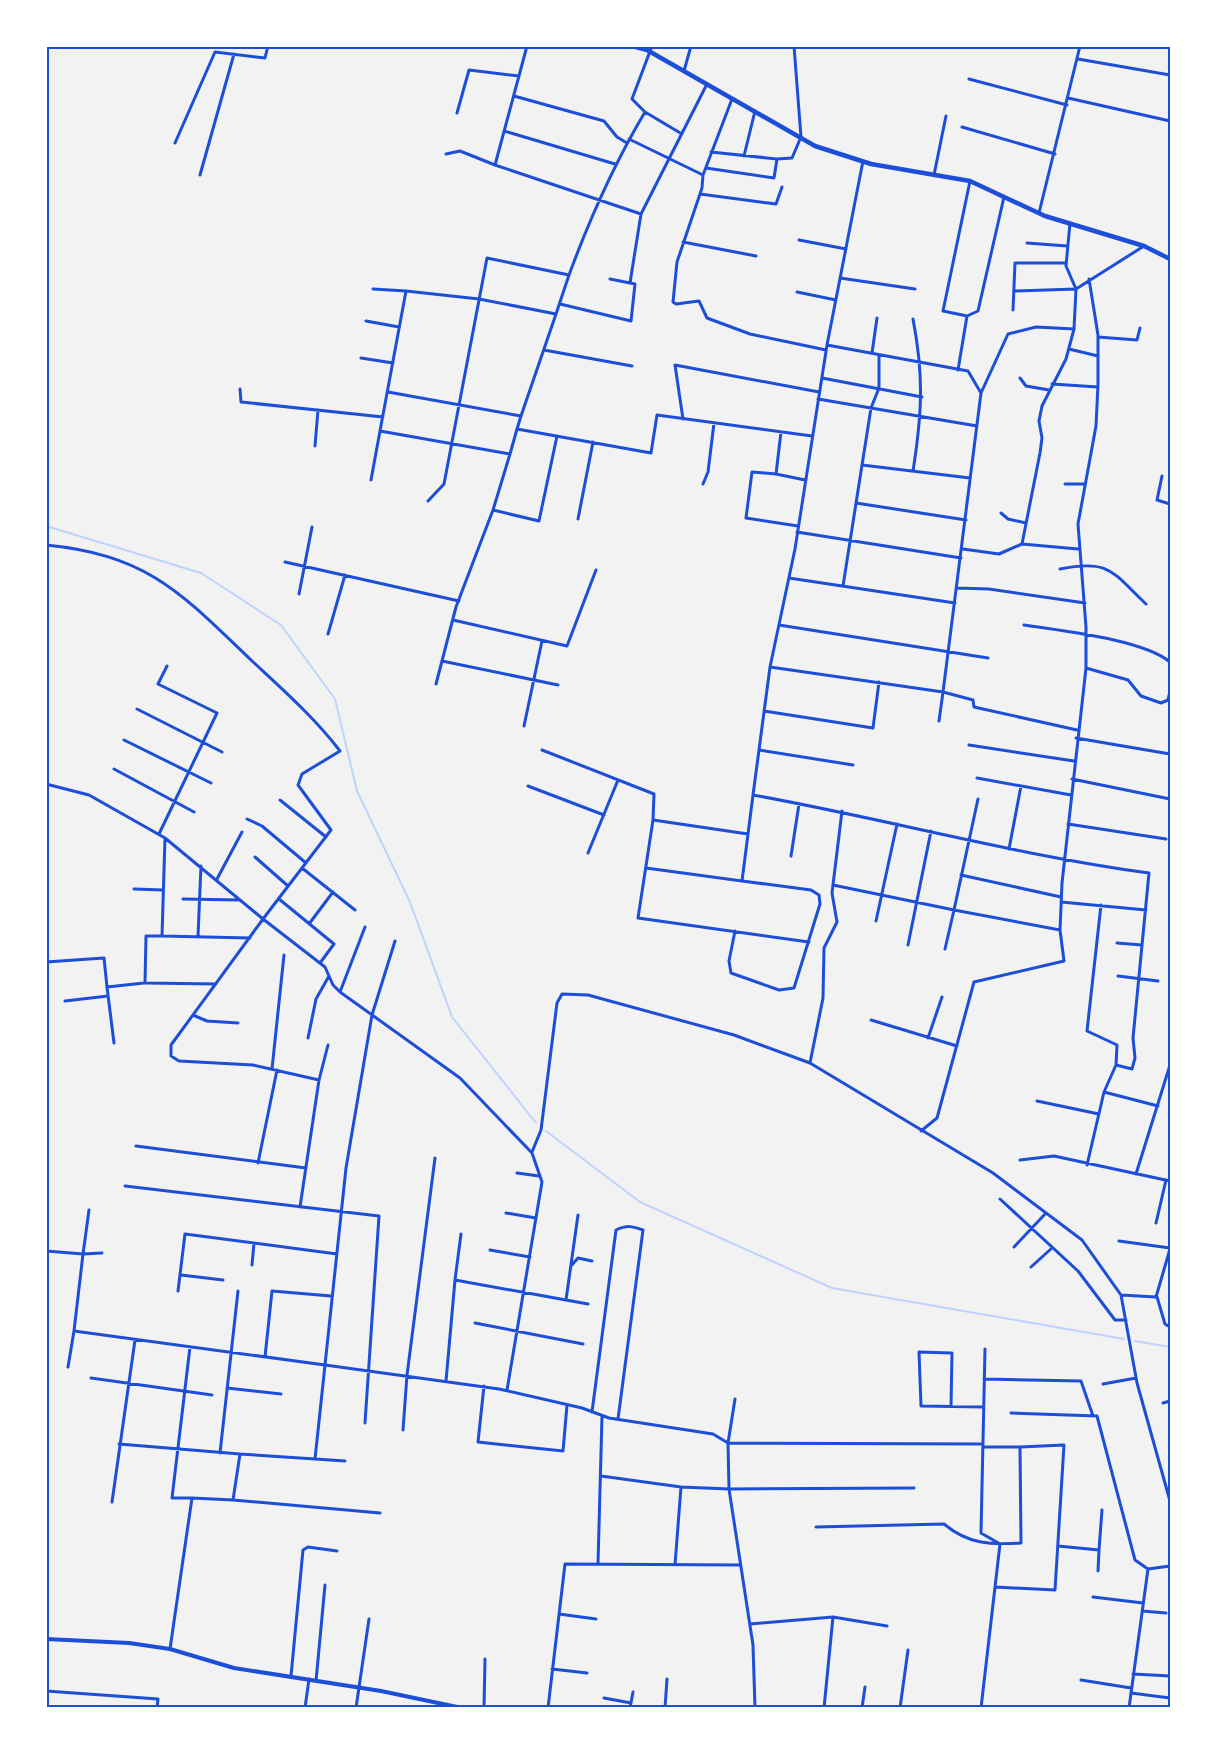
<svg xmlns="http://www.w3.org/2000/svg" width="1217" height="1754" font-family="'Fira Sans',sans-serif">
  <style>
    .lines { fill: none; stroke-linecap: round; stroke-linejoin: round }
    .stream { stroke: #bfd3fe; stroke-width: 2 }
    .minor { stroke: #1d4ed8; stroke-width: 3 }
    .tertiary { stroke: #1d4ed8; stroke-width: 4 }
    .secondary { stroke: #1d4ed8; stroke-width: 4.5 }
    .neatline { fill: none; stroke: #1d4ed8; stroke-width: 2 }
  </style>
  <rect width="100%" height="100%" fill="#f2f2f2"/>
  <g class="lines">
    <path class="stream" d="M46 526 201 573 281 625 335 699 357 791 410 902 452 1017 536 1123
      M546 1131 640 1202 832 1288 1124 1339
      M1135 1341 1170 1347"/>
    <path class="minor" d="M527 46 495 165 641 214 707 84
      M1078 59 1170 75
      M684 71 691 46
      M969 79 1067 105
      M514 96 604 121 617 137 627 143
      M1068 98 1170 121
      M645 112 682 134
      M457 113 469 70 519 76
      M962 127 1055 154
      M504 131 615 164
      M629 139 703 175 732 99
      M175 143 215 52 265 58 268 46
      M711 152 777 159 792 158 801 137 794 46
      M446 154 460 151 495 165
      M744 156 755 111
      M863 161 827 345 795 549 770 667 943 692 981 393 1008 334 1036 327 1074 329 1076 289 1144 246
      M706 168 774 178 777 159
      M200 175 234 54
      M703 175 702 188 677 262 673 302 676 304 699 301 707 318 750 334 826 350
      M934 175 946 116
      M700 194 776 204 782 187
      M1039 213 1080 46
      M799 240 846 249
      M683 242 756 256
      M1027 243 1067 246
      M840 278 915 289
      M630 283 641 214
      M373 289 406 291
      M1014 291 1076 289 1066 266 1070 223
      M797 292 836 300
      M560 304 631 321 635 284 610 279
      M1013 310 1015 263H1066
      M967 316 978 311 1004 197
      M366 321 399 327
      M1098 337 1137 340 1140 328
      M827 345 968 371 981 393
      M1069 349 1098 356
      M544 350 632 366
      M872 353 877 318
      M361 358 393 363
      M958 370 967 316 943 311 970 181
      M822 378 922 397
      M1020 378 1026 386 1049 390
      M1052 384 1098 387
      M240 389 241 402 383 417
      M388 392 521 416 517 429 651 453 657 415 812 436
      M818 399 977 426
      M521 416 556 314
      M683 419 675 365 819 392
      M517 429 510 454 380 431 406 291 479 299 556 314 569 275
      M781 432 776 474 752 472 746 518 798 526
      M315 446 318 410
      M510 454 493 510 539 521 557 436
      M862 465 970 478
      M913 471C922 414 924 376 913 319
      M776 474 805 480
      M1162 476 1157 500 1170 504
      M371 480 380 431
      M703 484 708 472 714 423
      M1065 484H1085
      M428 501 444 484 487 258 569 275C590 218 614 164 645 112L632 99 652 46
      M856 503 966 520
      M1001 513 1008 519 1026 523
      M578 519 593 442
      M797 532 961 558
      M1022 544 1040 453 1042 438 1039 421 1042 406 1066 359 1074 329
      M46 545C148 555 181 593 251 660 282 689 314 717 340 751L302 774 298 785 331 830 263 919 165 838 89 795 46 784
      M963 549 999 554 1022 544 1078 549
      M285 562 459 601
      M1060 569C1110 559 1112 572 1146 604
      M789 578 955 603
      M843 586 871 408 879 388V355
      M957 588 989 589 1085 603
      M299 594 312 527
      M453 620 567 646 596 570
      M779 625 988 658
      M1024 625C1061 631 1142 639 1170 662
      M328 634 345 575
      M442 661 558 685
      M770 667 759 750 853 765
      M1086 668 1128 680 1141 696 1161 703 1168 700 1170 691
      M436 684 456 607 493 510
      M137 709 222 752
      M764 711 873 728 879 682
      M939 721 943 692 973 700 974 707 1077 730
      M524 726 542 641
      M1076 738 1170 754
      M124 740 211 783
      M969 745 1074 761
      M542 750 654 794 653 820
      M759 750 753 795C886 819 1016 855 1149 873L1133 1038 1135 1058 1132 1069 1116 1065 1104 1092 1087 1165
      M114 769 194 812
      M977 778 1071 795
      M1072 779 1170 799
      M528 786 604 815
      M978 799 954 910 1060 930
      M280 800 326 837
      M247 819 262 826 306 863
      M1068 824 1166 839
      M159 834 217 713 158 684 167 666
      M748 834 653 820 638 918 809 942
      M165 838 162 936 250 938
      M1009 849 1021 786
      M588 853 618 780
      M791 856 799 804
      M255 857 288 886
      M302 868 355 910
      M646 868 742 881
      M961 875 1061 897
      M217 879 242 832
      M833 885 954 910 945 949
      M134 889 163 890
      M183 899 239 900
      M279 899 334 944 320 963
      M1061 902 1146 910
      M1101 905 1087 1031 1117 1045 1116 1065
      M876 921 897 824
      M309 924 333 892
      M735 931 729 961 731 973 779 990 794 988 820 904 819 895 811 890 742 881 753 795
      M162 936H146L145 983 216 984
      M198 936 201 866
      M1117 943 1142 945
      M908 945 931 831
      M46 962 104 958 107 987 144 983
      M1118 976 1158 981
      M107 987 114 1043
      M340 992 365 927
      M65 1001 108 996
      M193 1015 207 1021 238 1023
      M871 1020 957 1046
      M308 1038 316 999 329 976
      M928 1038 942 997
      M810 1063 823 998 824 948 837 922 832 893 842 811
      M272 1069 284 955
      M319 1080 328 1045
      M1104 1092 1158 1106
      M1037 1101 1099 1114
      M921 1131 937 1118 974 982 1064 961 1060 930 1062 883 1086 668V627L1078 524 1096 426 1098 384V335L1089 279
      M136 1146 306 1168
      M532 1152 541 1130 557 1003 562 994 588 995 734 1035 810 1063 993 1173 1082 1240 1121 1295 1156 1297 1170 1249
      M1020 1160 1054 1156 1170 1181
      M258 1163 277 1070
      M517 1173 539 1176
      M1136 1174 1170 1065
      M125 1186 379 1216 365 1423
      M1000 1199 1078 1271 1115 1320H1126
      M300 1207 319 1080 253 1065 179 1061 171 1056V1045L263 919 325 967 333 985 340 992 460 1078 532 1153 542 1182 507 1390
      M89 1210 83 1254 102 1253
      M506 1213 536 1218
      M1156 1223 1166 1180
      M1119 1241 1170 1248
      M1014 1247 1046 1213
      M490 1250 530 1257
      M46 1251 83 1254 74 1331 325 1365 346 1168 372 1015 395 941
      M252 1265 254 1243
      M571 1266 578 1258 592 1261
      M1031 1267 1052 1248
      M181 1275 223 1280
      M455 1280 461 1234
      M178 1291 185 1234 337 1254
      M1121 1295 1137 1383 1170 1501
      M1157 1297 1165 1324 1170 1327
      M566 1300 588 1304
      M475 1323 583 1344
      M190 1347 172 1498H192
      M265 1357 272 1291 331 1296
      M68 1367 74 1331
      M91 1378 212 1395
      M984 1379 1081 1381 1093 1416
      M446 1381 455 1280 566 1300 578 1215
      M1103 1384 1136 1378
      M484 1386 478 1442 563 1451 567 1405
      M227 1388 281 1394
      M735 1399 728 1443 983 1444
      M1163 1403 1170 1401
      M951 1406 952 1353 919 1352 921 1406 983 1407
      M592 1412 616 1230C627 1225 632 1226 643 1230L618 1419
      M1011 1413 1097 1416 1135 1560 1148 1569 1129 1708
      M403 1430 407 1375 435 1158
      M119 1444 240 1454
      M220 1453 238 1291
      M315 1459 345 1461
      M601 1476 681 1487 729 1489 914 1488
      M233 1500 380 1513
      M112 1502 135 1340
      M816 1527 944 1524C968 1544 990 1545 1021 1543L1020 1447H983
      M1058 1546 1099 1550 1098 1571
      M1099 1550 1102 1510
      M598 1564 602 1416
      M675 1565 681 1487
      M1148 1569 1170 1566
      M995 1587 1055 1590 1064 1445 1020 1447
      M1093 1597 1143 1603
      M1142 1611 1166 1613
      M559 1614 596 1619
      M750 1624 833 1617 887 1626
      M170 1649 192 1498 233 1500 240 1454 315 1459 325 1365 499 1389 582 1408 609 1418 713 1434 728 1443 729 1489 753 1645 755 1708
      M552 1669 587 1673
      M1133 1674 1170 1676
      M291 1676 303 1550 308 1547 337 1551
      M1081 1680 1131 1688
      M316 1681 325 1585
      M46 1691 158 1699 157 1708
      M1131 1693 1170 1698
      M604 1698 631 1703
      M305 1708 309 1679
      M356 1708 369 1619
      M484 1708 485 1659
      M548 1708 565 1564 740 1565
      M630 1708 633 1692
      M665 1708 667 1679
      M824 1708 833 1617
      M862 1708 865 1687
      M900 1708 908 1650
      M981 1708 1000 1544 981 1533 985 1349"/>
    <path class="tertiary" d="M46 1639 129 1643 170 1649 234 1668 381 1691 462 1708"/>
    <path class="secondary" d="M559 46H561
      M632 46 647 50 815 146 871 164 970 181 1045 216 1144 246 1170 259"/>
  </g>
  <rect width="1217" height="1754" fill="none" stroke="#ffffff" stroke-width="96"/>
  <rect x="48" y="48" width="1121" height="1658" class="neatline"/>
</svg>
